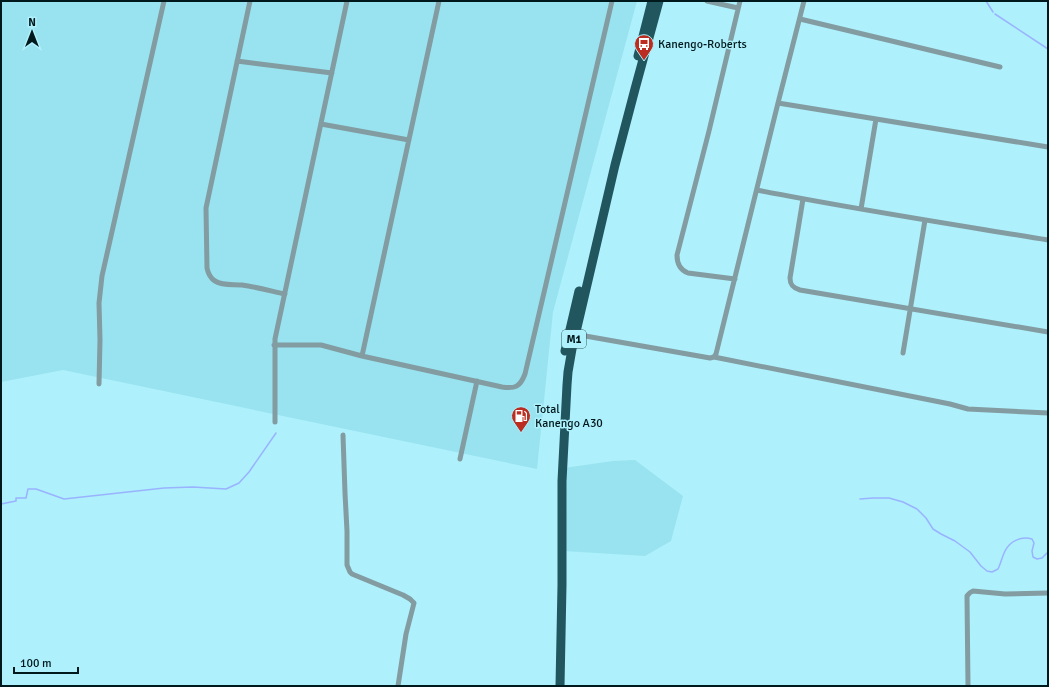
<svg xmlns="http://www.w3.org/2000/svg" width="1049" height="687" font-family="Signika,sans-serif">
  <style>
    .built { fill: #98e3ef }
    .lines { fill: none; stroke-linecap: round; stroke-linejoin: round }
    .stream { stroke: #99b3ff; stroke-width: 1.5 }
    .minor { stroke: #829ca1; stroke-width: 5 }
    .trunk { stroke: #22565e; stroke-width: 9 }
    .labels { text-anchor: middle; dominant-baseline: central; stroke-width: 3; stroke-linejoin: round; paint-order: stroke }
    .shield { fill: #aef0fc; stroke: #345a60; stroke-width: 1 }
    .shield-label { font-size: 11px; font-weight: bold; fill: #00191d }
    .poi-label { font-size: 12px; fill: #00191d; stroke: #aef0fc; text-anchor: start }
  </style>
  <rect width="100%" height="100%" fill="#aef0fc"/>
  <path class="built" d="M1 1H637L553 312 537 469 63 370 1 382Z
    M635 460 683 496 671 541 645 556 564 551V468L613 461Z"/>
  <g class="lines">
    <path class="stream" d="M986 1 993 12
      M995 14 1048 49
      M860 499 873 498H889L903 502 917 509 926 518 933 529 941 534 955 541 970 552 981 566 987 571 992 572 998 569C1001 563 1002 557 1005 551 1010 541 1021 536 1032 539L1034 543 1032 551 1033 557 1037 559 1042 558 1048 552
      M1 504 16 501V498H26L28 489H36L64 499 164 488 193 487 226 489 239 483 249 472 276 433"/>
    <path class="minor" d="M250 1 206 208 207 268C208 273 210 278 215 281 223 286 233 284 242 285 256 287 271 291 285 294
      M707 1 738 8
      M800 19 1000 67
      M237 61 332 73
      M778 103 1048 147
      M321 124 409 140
      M757 190C853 209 951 224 1048 240
      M803 199 790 278C790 285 793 288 800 290L1048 332
      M861 209 876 119
      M735 279 688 273C680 270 677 264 677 255L709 131 740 1
      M574 334 710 358 714 357 716 354 778 103 804 1
      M274 345H321L362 356 502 387C515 389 520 387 525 374L612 1
      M903 353 925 220
      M362 356 439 1
      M714 357 950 404 968 409 1048 413
      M99 384 100 340 99 303 102 276 164 1
      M275 422V339L347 1
      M343 435 345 493 347 531V565L350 572 352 574 403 595 410 599 414 603 406 634 398 686
      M460 459 477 381
      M968 686 967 596C969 593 970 592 973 591L1005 594 1048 593"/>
    <path class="trunk" d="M638 56 652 1
      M565 351 579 291
      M560 686 562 585V481L567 385 568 372 572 349 615 165 635 89 659 1"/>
  </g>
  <defs>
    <g id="bus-pin" transform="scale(1)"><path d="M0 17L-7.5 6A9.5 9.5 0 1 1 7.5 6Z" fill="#ba2d20" stroke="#aef0fc"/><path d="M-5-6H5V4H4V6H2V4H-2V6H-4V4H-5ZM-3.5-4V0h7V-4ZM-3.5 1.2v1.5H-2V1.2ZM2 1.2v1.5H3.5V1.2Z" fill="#fff"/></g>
    <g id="fuel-pin" transform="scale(1)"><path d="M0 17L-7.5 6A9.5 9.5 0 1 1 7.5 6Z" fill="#ba2d20" stroke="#aef0fc"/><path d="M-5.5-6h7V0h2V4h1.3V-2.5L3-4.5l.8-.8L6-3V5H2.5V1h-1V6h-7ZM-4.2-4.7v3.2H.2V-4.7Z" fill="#fff"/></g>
  </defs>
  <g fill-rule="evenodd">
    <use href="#bus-pin" x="644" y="44"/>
    <use href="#fuel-pin" x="521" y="416"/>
  </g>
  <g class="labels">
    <rect class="shield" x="562" y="330" width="24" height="18" rx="3"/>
    <g class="shield-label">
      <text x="574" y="339">M1</text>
    </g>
    <g class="poi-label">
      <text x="658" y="44">Kanengo-Roberts</text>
      <text x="535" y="409">Total<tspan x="535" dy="14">Kanengo A30</tspan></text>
    </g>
  </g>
  <rect width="1049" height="687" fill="none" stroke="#00191d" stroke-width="4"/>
  <g transform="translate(32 32)" stroke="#aef0fc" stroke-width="3" paint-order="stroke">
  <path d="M0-3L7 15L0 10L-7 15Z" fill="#00191d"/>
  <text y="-6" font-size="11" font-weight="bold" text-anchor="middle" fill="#00191d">N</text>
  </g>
  <path d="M14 667v6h64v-6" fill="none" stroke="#00191d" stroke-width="2"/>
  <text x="20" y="667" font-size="12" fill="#00191d" stroke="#aef0fc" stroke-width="3" paint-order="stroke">100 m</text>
</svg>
